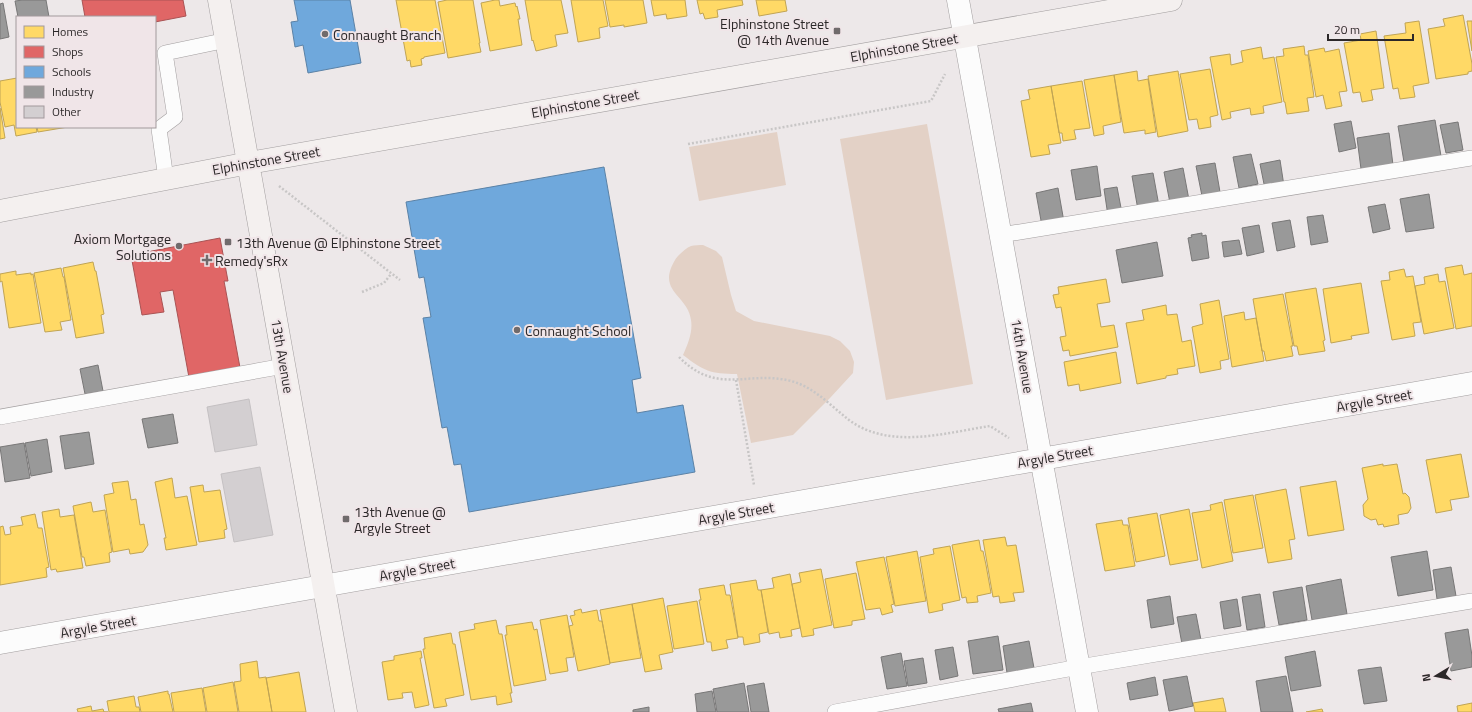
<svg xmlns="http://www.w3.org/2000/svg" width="1472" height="712" font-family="'Titillium Web',sans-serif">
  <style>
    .green { fill: #e3d1c6 }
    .homes { fill: #ffd966; stroke: #c0a454 }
    .shops { fill: #e06666; stroke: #aa5354 }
    .schools { fill: #6fa8dc; stroke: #5b82a6 }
    .industry { fill: #999; stroke: #787777 }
    .building { fill: #d3cfd1; stroke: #c4c0c2 }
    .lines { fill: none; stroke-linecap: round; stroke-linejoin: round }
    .lane-casing { stroke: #a29e9f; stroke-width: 16 }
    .street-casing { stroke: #a29e9f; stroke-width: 23 }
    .secondary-casing { stroke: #a29e9f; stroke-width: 23 }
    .path { stroke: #c8c6c6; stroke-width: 2.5; stroke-dasharray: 2 2; stroke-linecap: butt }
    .lane { stroke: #fcfcfc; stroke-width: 15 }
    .street { stroke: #fcfcfc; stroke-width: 22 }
    .secondary { stroke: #f4f0ef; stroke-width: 22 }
    .poi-dot { fill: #706b6c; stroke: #f0e5e8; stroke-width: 1.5 }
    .labels { text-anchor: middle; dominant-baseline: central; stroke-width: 4; stroke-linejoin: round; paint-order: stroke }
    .poi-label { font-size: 14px; fill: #2c2829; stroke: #f0e5e8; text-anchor: start }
    .street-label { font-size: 14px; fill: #2c2829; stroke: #f0e5e8 }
  </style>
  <rect width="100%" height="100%" fill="#ede8e9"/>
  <path class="green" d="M927 124 973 384 886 400 840 139Z
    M777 132 786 185 699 201 689 147Z
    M703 245 716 251 722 257 731 295 736 311 754 321 830 336 840 341 850 351 854 362 853 373 830 398 793 435 751 443 737 374C710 374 704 371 683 355 688 344 693 332 691 320 688 295 656 292 675 260 678 255 686 248 691 246 694 245 700 245 703 245Z"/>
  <path class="homes" d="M396 0H435L445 53 424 57V58L421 59 422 65 411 67 410 60 407 61Z
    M447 0H473L480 43H479L481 52 448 58 438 2Z
    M495 0H499L500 6 515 3 516 7 517 6 520 19H518L522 45 490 51 481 3Z
    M525 0H561L568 33 555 35 557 46 536 51 533 40 532 41Z
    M571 0H603L608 26 599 28 600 38 578 42Z
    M605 0H643L647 23 624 27V25L610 27Z
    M651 0H685L687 16 667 19 666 14 654 16Z
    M697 0H742L743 5 717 10 718 17 705 19 703 13 700 14Z
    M756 0H785L787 11 759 16Z
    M1463 15 1472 64V71L1468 72V74L1436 79 1428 29 1445 26 1443 19Z
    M1419 21 1429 83 1413 86 1415 97 1400 99 1398 88 1393 89 1384 36 1406 33 1405 23Z
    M1467 21H1472V51Z
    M1376 31 1384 88 1371 90 1373 100 1362 102 1360 92 1353 93 1344 43 1361 40 1360 34Z
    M1304 46 1305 55H1308L1314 97 1307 98 1309 111 1287 114 1285 102H1284L1276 57 1284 56 1283 49Z
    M1261 47 1263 59 1274 57 1282 102 1263 106 1264 113 1251 115 1250 108 1230 112 1231 118 1222 120 1210 57 1230 54 1231 65 1243 62 1241 51Z
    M1324 48 1325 52 1339 49 1347 91 1339 92 1342 106 1326 109 1323 95 1316 97 1308 51Z
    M1210 69 1218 115 1210 117 1211 127 1199 129 1197 119 1189 120 1180 74Z
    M1137 71 1138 81 1148 79 1156 132 1145 134V130L1124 133 1114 75Z
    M1178 71 1188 131 1158 137 1148 76Z
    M1114 75 1121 122 1103 126 1104 134 1094 136 1084 80Z
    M17 78V127H36L37 132 16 136 14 125 5 127 0 102V81Z
    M1082 81 1090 128 1074 130 1076 139 1063 141 1062 133H1059L1051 86Z
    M1051 86 1061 143 1048 145 1050 154 1031 157 1021 101 1030 99 1028 90Z
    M0 108 5 138 0 139Z
    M37 127H68L38 132Z
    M93 262 95 271H96L104 314 101 315 104 333 76 338 63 268Z
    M1462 265 1464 275 1472 273V326L1456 329 1445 268Z
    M61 268 63 277H64L71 320 60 322 62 330 45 332 34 273Z
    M1404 269 1406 277 1413 276 1421 322 1413 323 1415 336 1392 340 1381 281 1390 280 1389 272Z
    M16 271V275L31 273V275L33 274 41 323 9 328 2 281 0 282V274Z
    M1438 274 1439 282 1445 281 1454 328 1424 334 1415 286 1425 284 1424 277Z
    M1106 279 1110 302 1097 304 1101 327 1114 325 1118 347 1070 356 1069 350 1063 351 1060 337 1066 336 1061 307 1056 308 1053 295 1059 294 1058 287Z
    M1361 283 1369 333 1351 336 1352 339 1331 343 1323 289Z
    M1316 288 1325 340 1323 341 1325 351 1299 355 1297 346H1294L1285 293Z
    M1283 294 1293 346H1291L1293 356 1266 361 1264 351H1262L1253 299Z
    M1219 300 1229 359 1220 361 1221 369 1200 373 1192 327 1203 324 1200 304Z
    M1166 305 1167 315 1177 314 1182 342 1191 340 1195 366 1177 369 1178 374 1166 376V378L1137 384 1126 323 1144 320 1142 310Z
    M1244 312 1245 320 1256 318 1264 361 1232 367 1224 316Z
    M1116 352 1121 383 1080 391 1079 384 1068 386 1064 362Z
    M1461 454 1469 497 1450 500 1452 510 1436 513 1426 460Z
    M1383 464V466L1397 464 1403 494 1405 493 1409 497 1411 508 1408 513 1398 515 1399 524 1384 527 1383 524 1378 525 1376 519 1371 520 1364 516 1363 505 1368 499 1362 468Z
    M172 478 175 498 187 496 197 545 166 550 164 538H166L155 482Z
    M128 481 131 500 136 499 140 525 144 524 148 545 143 552 130 554 129 549 113 552 104 495 114 493 112 483Z
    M1336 481 1344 530 1308 536 1300 487Z
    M203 485 204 492 220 490 227 529 224 530 225 538 199 542 190 487Z
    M1286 489 1295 539 1289 540 1292 559 1268 563 1255 495Z
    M1253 495 1263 548 1233 553 1224 500Z
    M91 502 93 512 105 510 112 552 109 553 110 562 86 566 84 557H82L73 506Z
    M1222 502 1233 561 1202 568 1192 513 1211 510 1210 505Z
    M59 509 60 517 74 515 83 568 57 572 56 569 51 570 42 512Z
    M1189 509 1198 560 1170 565 1160 515Z
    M1157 513 1165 556 1136 562 1128 518Z
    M35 514 38 528H42L49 567 46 568 47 577 0 585V527L3 526 5 535 11 534 10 527 23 525 21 517Z
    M1122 520 1123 525H1128L1135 566 1105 571 1096 524Z
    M1005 537 1007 546 1016 545 1024 592 1013 593 1015 601 1000 603 999 596 993 597 983 540Z
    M979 540 981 551H983L986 565 991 593 977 596 978 602 967 603 966 597 962 598 952 545Z
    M950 546 960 600 942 604 943 610 929 613 920 557 934 554 933 549Z
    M917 551 926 601 895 606 886 557Z
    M884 557 894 604 891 605 893 612 882 615 880 608 866 610 856 562Z
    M821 569 832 625 813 629 814 635 802 637 792 584 801 582 799 573Z
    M856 573 865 619 852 621V625L834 628 825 579Z
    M790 574 800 628 791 630 792 636 780 638 779 632 769 634 761 590 774 588 772 578Z
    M756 580 758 590H761L768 632 759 634 760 642 744 645 743 637H738L730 584Z
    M724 585 726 595H730L738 638 726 640 728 648 712 651 711 642H707L699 600H701L699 589Z
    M663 598 673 652 659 655 662 669 645 672 632 604Z
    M697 601 704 644 674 649 667 606Z
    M632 604 641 658 610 663 600 610Z
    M581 609 582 613 597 610 599 621H602L610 664 578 671 569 626 573 625 570 616 575 615 574 611Z
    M567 615 574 657 566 658 568 671 550 674 540 620Z
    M496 620 499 634H502L512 693H510L512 702 497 705 496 696 471 700 459 632 475 629 474 624Z
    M532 622 534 630 537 629 546 680 514 686 505 635H507L506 626Z
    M451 633 453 644H455L464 695 445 699 447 706 434 708 423 649H425L424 638Z
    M421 651 422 658H420L429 705 415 708 412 692 402 693 403 698 388 700 382 662 394 660V656Z
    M257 661 259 678 266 677 272 712H239L234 682 241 681 240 664Z
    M299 672 306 712H272L266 678Z
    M233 682 238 712H207L203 688Z
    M202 688 206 712H174L171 693Z
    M168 691V694H169L173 712H141L138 697Z
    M134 696 136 707H139L140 712H109L107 701Z
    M1223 698 1226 712H1195L1193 703Z
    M1472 703V712H1458L1457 706Z
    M91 706 92 711 103 709 104 712H108H78L77 709Z
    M1322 709 1323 712H1306Z"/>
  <path class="shops" d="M82 0H183L186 16 155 22V17H85Z
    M220 238 228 281H224L241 373 190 383 173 290 160 292 164 312 142 315 131 255Z"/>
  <path class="schools" d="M294 0H350L361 63 308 73 303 45 295 47 291 22 298 21Z
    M604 167 641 378 632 380 637 413 683 405 695 472 469 512 461 464 454 465 447 427 442 428 423 318 431 317 424 277 419 278 406 202Z"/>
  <path class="industry" d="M23 0H46L49 17H18L15 1Z
    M3 3 9 37 0 39V4Z
    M1435 120 1441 156 1404 162 1398 126Z
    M1351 121 1356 148 1339 152 1334 124Z
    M1458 122 1463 150 1446 153 1440 125Z
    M1389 133 1393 165 1361 169 1357 138Z
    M1251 154 1258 184 1239 188 1233 157Z
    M1280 160 1284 186 1265 189 1260 164Z
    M1215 163 1220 192 1202 196 1196 166Z
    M1097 166 1101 196 1076 200 1071 170Z
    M1183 168 1189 200 1170 203 1164 172Z
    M1153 173 1159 206 1138 210 1132 176Z
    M1117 187 1122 213 1108 216 1104 189Z
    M1058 188 1064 222 1042 226 1036 193Z
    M1429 194 1434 228 1406 232 1400 199Z
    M1385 204 1390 229 1373 233 1368 207Z
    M1323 215 1328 242 1311 245 1307 217Z
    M1290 220 1295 247 1277 251 1272 223Z
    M1259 225 1264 252 1247 256 1242 228Z
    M1202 233V236L1206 235 1209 258 1192 261 1188 238 1192 237 1191 235Z
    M1239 240 1242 254 1224 257 1222 242Z
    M1157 242 1163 276 1122 283 1116 250Z
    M98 365 103 391 85 394 80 369Z
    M173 414 178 443 148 448 142 419Z
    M89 432 94 464 65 469 60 436Z
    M47 439 52 472 31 476 25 443Z
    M24 443 30 478 5 482 0 447Z
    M1427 551 1433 590 1398 596 1391 557Z
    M1451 567 1456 596 1437 599 1433 570Z
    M1341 579 1347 614 1312 620 1306 586Z
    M1302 587 1307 620 1279 625 1273 592Z
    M1260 594 1265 627 1247 630 1242 597Z
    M1170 596 1174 624 1151 628 1147 600Z
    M1237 599 1241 626 1224 629 1220 602Z
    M1196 614 1201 640 1182 644 1177 617Z
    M1468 629 1472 656V667L1451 671 1445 633Z
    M998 636 1003 670 973 674 968 641Z
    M1029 641 1034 668 1007 673 1003 646Z
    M953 647 958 676 940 680 935 650Z
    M1315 651 1321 686 1291 691 1285 657Z
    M901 653 907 686 887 689 881 657Z
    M923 658 927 683 908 686 904 661Z
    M1381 667 1387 701 1364 704 1358 670Z
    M1187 676 1193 706 1169 711 1163 680Z
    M1286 676 1293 712H1261L1256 681Z
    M1155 677 1158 695 1130 700 1127 683Z
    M744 683 749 712H717L713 689Z
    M764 683 769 712H751L747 686Z
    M712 691 716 712H697L695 694Z
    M1031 703 1033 712H999L998 709Z
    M649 707V712H633V710Z"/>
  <path class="building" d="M249 399 257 445 215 452 207 407Z
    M260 467 273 535 234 542 221 474Z"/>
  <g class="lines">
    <g class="lane-casing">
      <path id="lane" d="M166 179 159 129 175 117 165 53 227 40
        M1001 235 1472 158
        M0 417 284 366
        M835 712 1079 667 1472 601"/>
    </g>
    <g class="street-casing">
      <path id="street" d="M958 0 1087 712
        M0 643 1472 383"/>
    </g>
    <g class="secondary-casing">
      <path id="secondary" d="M219 0 346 712
        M0 211 249 163 1171 0"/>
    </g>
    <path class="path" d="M688 144 931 101 945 74
      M279 186 400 280
      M362 292 384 283 391 274
      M679 357C717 396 748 370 791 381 814 387 831 406 849 420 890 450 944 433 990 426L1009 438
      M736 380 754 485"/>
    <use href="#lane" class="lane"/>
    <use href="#street" class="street"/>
    <use href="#secondary" class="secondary"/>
  </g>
  <g class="poi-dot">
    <rect x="833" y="27" width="8" height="8" rx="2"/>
    <circle cx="325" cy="34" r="4"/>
    <rect x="224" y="238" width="8" height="8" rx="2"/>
    <circle cx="179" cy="246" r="4"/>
    <path d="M205 254h4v4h4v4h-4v4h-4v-4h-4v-4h4z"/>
    <circle cx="517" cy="330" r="4"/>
    <rect x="342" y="515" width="8" height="8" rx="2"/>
  </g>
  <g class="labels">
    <g class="poi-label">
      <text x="829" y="23" text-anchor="end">Elphinstone Street<tspan x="829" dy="16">@ 14th Avenue</tspan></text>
      <text x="333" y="34">Connaught Branch</text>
      <text x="171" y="238" text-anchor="end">Axiom Mortgage<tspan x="171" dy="16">Solutions</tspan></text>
      <text x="236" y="242">13th Avenue @ Elphinstone Street</text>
      <text x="215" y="260">Remedy'sRx</text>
      <text x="525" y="330">Connaught School</text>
      <text x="354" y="511">13th Avenue @<tspan x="354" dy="16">Argyle Street</tspan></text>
    </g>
    <g class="street-label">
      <text transform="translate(904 47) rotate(-10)">Elphinstone Street</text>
      <text transform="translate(585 103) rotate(-10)">Elphinstone Street</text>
      <text transform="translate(266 160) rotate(-10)">Elphinstone Street</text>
      <text transform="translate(283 356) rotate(80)">13th Avenue</text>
      <text transform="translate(1023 356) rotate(80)">14th Avenue</text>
      <text transform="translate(1374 400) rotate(-10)">Argyle Street</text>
      <text transform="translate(1055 456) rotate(-10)">Argyle Street</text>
      <text transform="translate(736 513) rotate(-10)">Argyle Street</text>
      <text transform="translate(417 569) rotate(-10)">Argyle Street</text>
      <text transform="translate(98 626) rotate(-10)">Argyle Street</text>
    </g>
  </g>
  <rect x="16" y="16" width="140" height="112" fill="#f0e5e8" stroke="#a2999c"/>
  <rect x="24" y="26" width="20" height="12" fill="#ffd966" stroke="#a2999c"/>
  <text x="52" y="36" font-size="12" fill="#2c2829">Homes</text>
  <rect x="24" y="46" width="20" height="12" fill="#e06666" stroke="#a2999c"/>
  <text x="52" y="56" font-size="12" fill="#2c2829">Shops</text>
  <rect x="24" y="66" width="20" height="12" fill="#6fa8dc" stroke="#a2999c"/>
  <text x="52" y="76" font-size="12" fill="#2c2829">Schools</text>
  <rect x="24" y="86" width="20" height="12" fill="#999999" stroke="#a2999c"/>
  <text x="52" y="96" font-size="12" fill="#2c2829">Industry</text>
  <rect x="24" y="106" width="20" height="12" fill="#d3cfd1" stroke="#a2999c"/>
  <text x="52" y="116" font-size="12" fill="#2c2829">Other</text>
  <g transform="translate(1436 676) rotate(260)" stroke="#f0e5e8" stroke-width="3" paint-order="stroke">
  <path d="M0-3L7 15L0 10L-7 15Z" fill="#2c2829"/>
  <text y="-6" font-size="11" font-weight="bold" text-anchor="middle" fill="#2c2829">N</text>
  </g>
  <path d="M1328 34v6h85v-6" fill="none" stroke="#2c2829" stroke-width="2"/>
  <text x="1334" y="34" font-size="12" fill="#2c2829" stroke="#f0e5e8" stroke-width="3" paint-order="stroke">20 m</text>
</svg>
